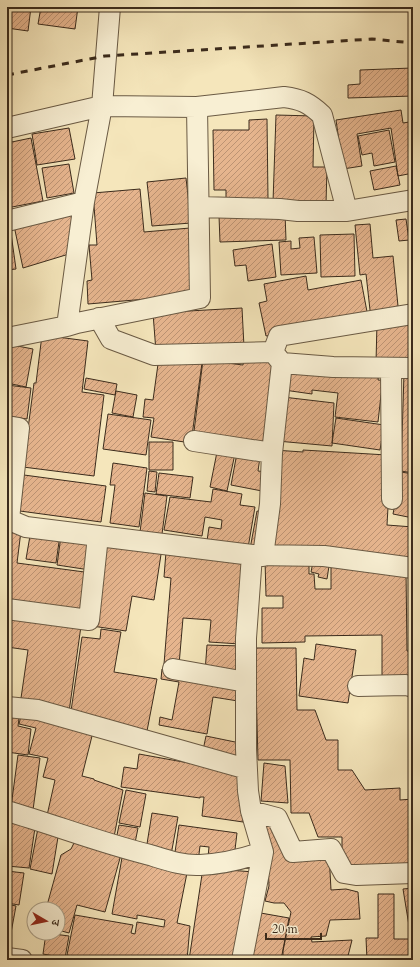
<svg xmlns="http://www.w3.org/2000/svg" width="420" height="967" font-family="Cardo,'Noto Serif Devanagari',serif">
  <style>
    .building { fill: url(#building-hatch); stroke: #3b2b1c }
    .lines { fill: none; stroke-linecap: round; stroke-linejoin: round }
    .minor-casing { stroke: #6a5a44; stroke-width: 22 }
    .minor { stroke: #f8efd3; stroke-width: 20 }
    .rail { stroke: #3b2b1c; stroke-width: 3; stroke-dasharray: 7 7; stroke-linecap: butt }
  </style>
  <defs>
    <pattern id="building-hatch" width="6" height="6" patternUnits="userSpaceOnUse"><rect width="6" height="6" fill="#e6b58e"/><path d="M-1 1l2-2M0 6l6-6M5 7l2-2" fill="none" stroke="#bc9373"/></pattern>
  </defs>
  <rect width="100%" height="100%" fill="#f5e6bb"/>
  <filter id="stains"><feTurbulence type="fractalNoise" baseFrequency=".005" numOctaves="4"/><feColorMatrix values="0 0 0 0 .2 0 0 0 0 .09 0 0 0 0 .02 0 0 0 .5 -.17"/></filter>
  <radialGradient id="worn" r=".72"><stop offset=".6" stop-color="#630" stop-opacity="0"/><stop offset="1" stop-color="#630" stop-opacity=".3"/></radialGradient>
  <path class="building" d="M7 7H31L28 31 7 28Z
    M41 7H78L75 29 38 24Z
    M412 68 413 96 348 98V85L360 84V70Z
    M401 110 403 123 409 122 413 146V173L398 176 391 128 357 134 362 166 343 169 336 120Z
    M276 115 314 116 313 167H327L326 204 273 202Z
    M267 119 268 199 226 200V190H214L213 130H249V120Z
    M69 128 75 159 37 165 32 134Z
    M389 130 395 162 374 166 372 153 362 155 358 136Z
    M31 138 43 201 7 208V143Z
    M69 164 74 193 47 198 42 168Z
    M396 166 400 185 374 190 370 171Z
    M186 178 191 223 152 226 147 182Z
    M140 189 144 232 190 228 193 295 88 304 87 281 92 280 89 245H97L93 193Z
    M74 207 69 254 23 268 13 221Z
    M285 213 286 240 220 242 219 216Z
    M406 219 409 240 399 241 396 220Z
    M370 224 373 258 393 256 399 316 371 319 366 274 360 275 355 225Z
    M10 226 16 269 7 270V227Z
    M354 234 355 276 321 277 320 235Z
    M314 237 317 273 281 275 279 242 291 241V249L300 248 299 238Z
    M272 244 276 277 248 281 246 265 235 266 233 250Z
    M306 276 308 290 361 280 368 317 266 336 259 303 267 301 264 284Z
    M242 308 244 347 156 352 153 313Z
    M377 322H413V364L376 363Z
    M42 335 88 341 82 392 104 395 94 476 23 467 34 383H36Z
    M7 344 33 349 26 387 7 383Z
    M159 357 202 363 191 443 151 437 154 418 143 417 145 399 153 400Z
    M244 359 279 363 268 446 193 439 203 360 243 365Z
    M285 367 379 372 378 380 389 381 381 395 378 422 335 417 338 393 312 390V394L284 390Z
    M404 373H413V473L401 471Z
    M86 378 117 384 115 395 84 389Z
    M7 385 31 388 27 419 7 416Z
    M116 391 137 395 133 417 112 413Z
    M283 397 334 403 332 446 277 441Z
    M108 414 151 420 146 455 103 449Z
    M336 418 384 425 380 450 332 443Z
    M149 442H173V470H149Z
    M218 447 236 449 227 491 210 487Z
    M274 450 303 452V450L387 455 390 472 387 525 413 527V561L271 551Z
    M237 453 260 457 258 471 266 472 262 491 231 485Z
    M113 463 147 468 139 527 110 523 115 485H110Z
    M149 471 157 472 155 492 147 491Z
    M401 472 413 474V518L393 514Z
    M159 473 193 477 190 498 156 494Z
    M24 475 106 486 101 522 20 511Z
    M213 489 242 494 240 505 255 507 248 548 207 541 209 527 221 529 222 520 205 517 202 536 164 530 170 497 211 502Z
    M145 493 167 496 162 534 140 532Z
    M257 511 266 513 258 551 250 549Z
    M7 529 21 531 17 563 92 573 87 610 7 599Z
    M31 530 60 535 56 563 26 559Z
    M61 536 94 540 90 570 57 565Z
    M106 539 162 548 154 600 132 596 126 631 92 626Z
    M166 552 247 559 240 644 209 642 211 620 183 618 179 665 164 664 171 578 164 577Z
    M265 560H309V574H314L315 589H331V567L406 572 407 651H413V676H382V635L305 636V642L262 643V608H283V596H266Z
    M313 562 329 566 327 579 318 577 319 574 311 572Z
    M411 609H413V643L410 642Z
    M7 616 81 626 69 712 20 705 28 650 7 647Z
    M101 629 121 632 114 672 157 679 147 731 71 711 82 637 100 639Z
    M316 644 356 650 348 703 299 696 304 658 314 660Z
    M207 645 241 646 240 673 205 672Z
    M255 648H296L297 710H315L326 740H338V770H352L365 790 400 788V800L413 799V867L342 871V837H318L309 813H291L290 760H258Z
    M162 669 241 683 238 701 213 697 207 734 159 725 160 717 172 720 179 682 161 679Z
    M7 709 20 711 18 726 31 729 28 755 7 752Z
    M22 712 94 728 82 776 94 779V780L123 790 114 837 46 820 55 780 43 777 48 758 29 754 36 728 19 724Z
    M206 736 240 743 237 762 202 755Z
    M139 754 244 773 243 822 202 816 204 797H200V798L121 787 124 767 137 769Z
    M18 755 40 758 33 810 11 807Z
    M264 763 285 766 288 803 261 801Z
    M126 790 146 794 140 827 119 823Z
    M152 813 178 817 171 855 146 850Z
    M12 818 36 821 29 868 7 866V856Z
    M266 820 289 847 329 853 331 890 346 889 358 892 360 919 330 920 326 936 311 937 312 942 352 940 347 960H283V951L291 912 284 903H274L265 901 269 886Z
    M39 823 58 837 52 874 30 869Z
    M119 825 138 828 135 843 116 840Z
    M179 825 237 833 234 858 208 857 209 847 200 846 198 862 174 859Z
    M76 839 122 851 105 912 77 905 69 933 58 930V909H46L61 855 71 849Z
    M123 852 188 868 177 923 190 926 187 960H93L67 955 75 915 133 925 131 933 135 934 137 922 164 927 165 920 137 915V919L112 914Z
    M203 868 254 872 236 960H189Z
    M7 871 24 873 19 905 7 903Z
    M413 888V937L411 938 403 889Z
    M378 894H394V939H413V960H367L366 938H378Z
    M7 904 16 906 8 949H7Z
    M255 912 289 918 281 960H246Z
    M46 933 69 936 65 958 43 954Z"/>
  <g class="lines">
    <g class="minor-casing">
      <path id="minor" d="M110 7 102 106 84 202 67 326 77 323 200 298 197 107
        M7 128 102 106 197 107 284 97C301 99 309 103 322 115L347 211 413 200
        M199 207 280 209 298 211H347
        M7 221 84 202
        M99 318 111 339 154 355 273 352 279 336 413 314
        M7 338 67 326
        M282 363 333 367 413 368
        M391 368 392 499
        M7 426 19 428 9 519
        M194 441 272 453
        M7 519 26 527 252 555
        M263 556 270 504 272 453 282 363 273 352
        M7 609 89 620 98 536
        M173 669 246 682
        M358 686 406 685 413 687
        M7 707 38 710 247 769
        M7 811C55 825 101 843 150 855 166 860 183 866 200 865 222 864 243 859 263 852
        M251 811 277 818 293 852 331 849 344 873 356 875 413 873
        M7 958 22 960
        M242 960 263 852 251 811 248 791 246 749V638L252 555 324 556 413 568"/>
    </g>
    <use href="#minor" class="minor"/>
    <path class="rail" d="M7 75 105 56 372 39 413 43"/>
  </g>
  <rect width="420" height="967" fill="none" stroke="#f5e6bb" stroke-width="24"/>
  <rect x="8" y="8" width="404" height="951" fill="none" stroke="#3b2b1c" stroke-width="2"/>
  <rect x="12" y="12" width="396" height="943" fill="none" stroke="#3b2b1c"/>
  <g transform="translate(46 921) rotate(99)"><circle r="19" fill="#f8efd3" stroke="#aca18a"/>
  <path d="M0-3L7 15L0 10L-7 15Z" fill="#8f2418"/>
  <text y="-6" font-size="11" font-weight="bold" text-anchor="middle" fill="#3b2b1c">उ</text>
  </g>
  <path d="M266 933v6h55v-6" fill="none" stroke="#3b2b1c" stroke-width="2"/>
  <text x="272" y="933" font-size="12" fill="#3b2b1c" stroke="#f8efd3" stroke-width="3" paint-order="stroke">20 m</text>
  <rect width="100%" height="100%" filter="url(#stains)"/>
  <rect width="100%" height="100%" fill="url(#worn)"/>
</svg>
